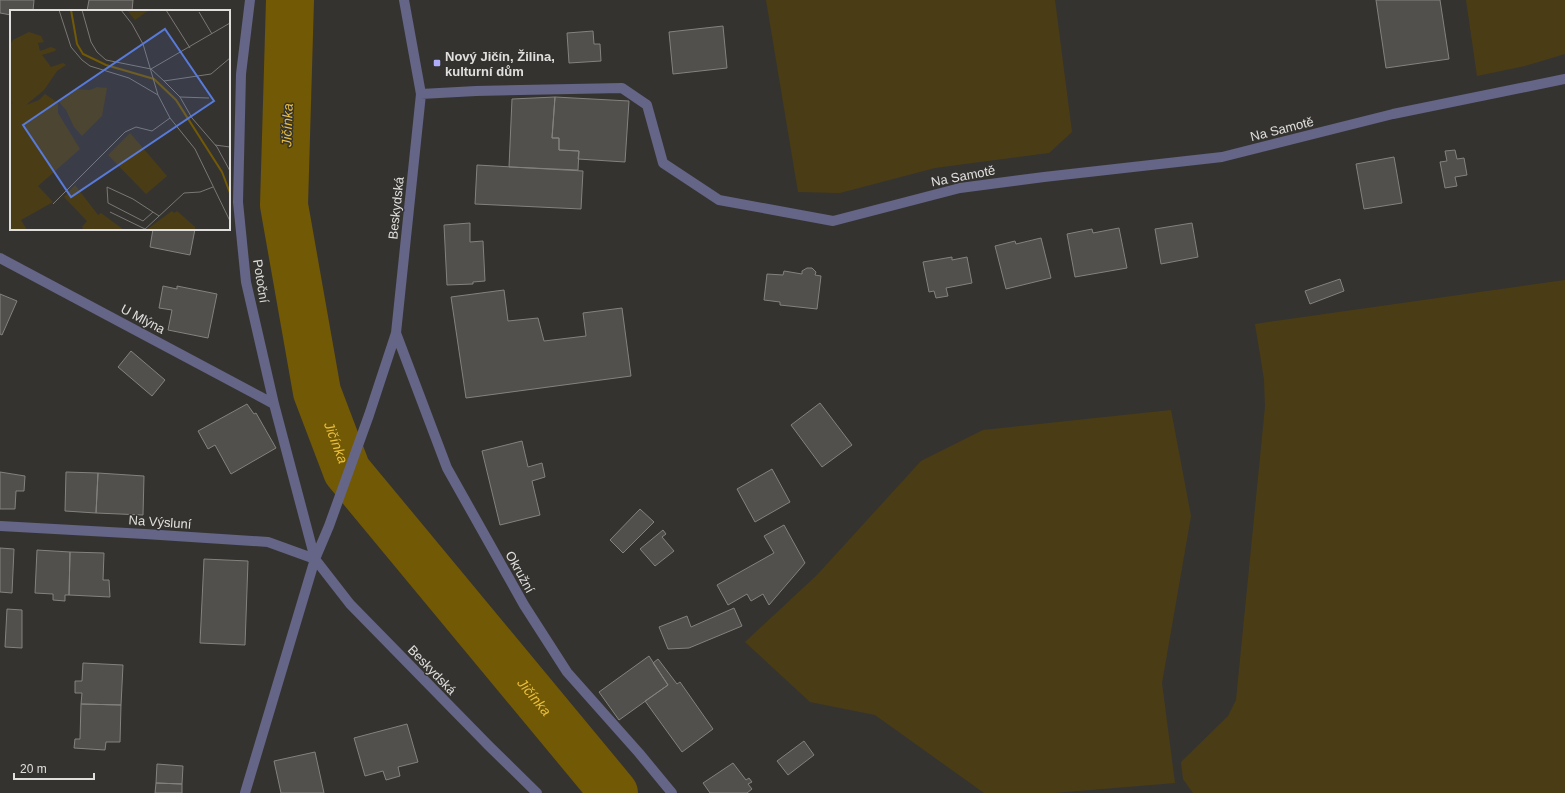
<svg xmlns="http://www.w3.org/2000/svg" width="1565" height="793" font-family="Helvetica,sans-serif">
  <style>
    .green { fill: #4a3d16 }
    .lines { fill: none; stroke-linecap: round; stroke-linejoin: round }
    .river { stroke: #725905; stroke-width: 48 }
    .building { fill: #51504c; stroke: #84827e }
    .minor { stroke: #646587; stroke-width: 10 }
    .poi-dot { fill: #aeaefa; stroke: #353330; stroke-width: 1.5 }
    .labels { text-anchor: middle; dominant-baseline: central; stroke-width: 3; stroke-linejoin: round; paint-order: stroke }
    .poi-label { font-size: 13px; font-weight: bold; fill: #e0dfdd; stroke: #353330; text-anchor: start }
    .street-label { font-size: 13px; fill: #e0dfdd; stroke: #353330 }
    .water-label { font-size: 14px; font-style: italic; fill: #eabf3b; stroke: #353330 }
    .inset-river { fill: none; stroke: #725905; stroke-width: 2 }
    .inset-road { fill: none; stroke: #797875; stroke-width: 1 }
    .view { fill: #587ada; fill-opacity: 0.15; stroke: #587ada; stroke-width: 2 }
    .inset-edge { fill: none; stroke: #e0dfdd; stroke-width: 2 }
  </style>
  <rect width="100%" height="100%" fill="#353330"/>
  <path class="green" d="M766 0H1055L1072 132 1049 153 935 168 840 193 798 192Z
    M1466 0H1565V54L1525 66 1477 76Z
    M1565 280V793H1193L1183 779 1181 762 1228 716 1236 700 1265 407 1264 379 1255 324Z
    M1171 410 1191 516 1162 683 1175 783 1054 793H984L875 715 810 702 745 642 817 575 921 461 983 430Z"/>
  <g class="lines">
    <path class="river" id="s1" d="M290 0 284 205 317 392 347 471 614 793"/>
  </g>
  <path class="building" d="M0 0H34L33 11H11V15L0 13Z
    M89 0H133L132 11H87Z
    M1376 0H1440L1449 59 1386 68Z
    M723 26 727 68 673 74 669 32Z
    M593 31 594 44H600L601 61 569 63 567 33Z
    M555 97 629 101 625 162 578 159 579 151 559 150V138H552Z
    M555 97 552 138H559V150L579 151 578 170 509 167 512 99Z
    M1455 150 1457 159 1464 158 1467 175 1455 177 1457 186 1445 188 1440 162 1447 161 1445 151Z
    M1394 157 1402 203 1364 209 1356 164Z
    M477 165 583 171 581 209 475 204Z
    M470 223V242L483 241 485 281 473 282V284L447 285 444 225Z
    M1192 223 1198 257 1161 264 1155 229Z
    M1119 228 1127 268 1075 277 1067 234 1092 229 1093 233Z
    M153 229H195L190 255 150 247Z
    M1041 238 1051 278 1006 289 995 246 1015 241 1016 244Z
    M952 257V260L967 257 972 283 946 288 948 296 936 298 934 291 929 292 923 262Z
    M807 268H812L816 272 815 275 821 276 817 309 780 305V302L764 300 767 274 783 275 784 271 802 274V271Z
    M1340 279 1344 291 1310 304 1305 291Z
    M163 286 177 289V286L217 294 208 338 168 330 172 310 159 308Z
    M504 290 508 321 538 318 544 341 586 336 583 313 622 308 631 376 466 398 451 297Z
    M0 294 17 301 2 335 0 334Z
    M131 351 165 380 152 396 118 367Z
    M820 403 852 445 822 467 791 425Z
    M247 404 254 414 256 413 276 448 231 474 215 445 208 449 198 431Z
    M522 441 528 467 542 463 545 477 532 481 540 515 500 525 482 451Z
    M772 469 790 502 755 522 737 489Z
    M0 472 25 476 24 491H16L15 509H0Z
    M66 472 98 473 96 513 65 511Z
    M98 473 144 476 143 515 96 513Z
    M640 509 654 522 623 553 610 540Z
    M784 525 805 563 769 605 763 594 751 601 747 594 728 605 717 585 774 553 764 536Z
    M663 530 666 534 662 537 674 551 655 566 640 549Z
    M0 548 14 549 12 593 0 592Z
    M37 550 70 552 69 595H65V601L53 600V594L35 593Z
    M70 552 104 553 103 580H109L110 597 69 595Z
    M204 559 248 561 245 645 200 643Z
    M734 608 742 626 689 648 668 649 659 627 687 616 691 627Z
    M7 609 22 610V648L5 647Z
    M649 656 668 685 619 720 599 692Z
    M658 659 677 684 680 682 713 729 682 752 645 701 668 685 653 663Z
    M83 663 123 665 121 705 81 704 82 693H75V681H82Z
    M81 704 121 705 120 742H106L105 750 74 748 75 739H80Z
    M407 724 418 762 398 767 400 776 386 780 383 771 365 776 354 738Z
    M804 741 814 755 788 775 777 761Z
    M315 752 324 793H281L274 761Z
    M733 763 746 780 749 778 752 782 748 784 752 789 747 793H710L703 783Z
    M157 764 183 766 182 784 156 783Z
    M156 783 182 784V793H155Z"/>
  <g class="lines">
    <path class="minor" d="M250 0 241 74 238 202 246 282 274 404 315 559 350 604 489 746 537 793
      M421 94 476 91 622 88 647 105 663 163 719 200 833 221 960 188 1044 177 1222 157 1393 114 1565 79
      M0 258 274 404
      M396 333 447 468 524 605 567 672 639 753 672 793
      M0 526 145 534 268 542 315 559
      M245 793 315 559 329 526 369 415 396 333 421 94 404 0"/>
  </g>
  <rect class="poi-dot" x="433" y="59" width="8" height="8" rx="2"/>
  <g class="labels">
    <g class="poi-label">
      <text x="445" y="56">Nový Jičín, Žilina,<tspan x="445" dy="15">kulturní dům</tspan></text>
    </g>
    <g class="street-label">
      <text transform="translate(1282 129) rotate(-14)">Na Samotě</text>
      <text transform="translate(963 176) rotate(-11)">Na Samotě</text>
      <text transform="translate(396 208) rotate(-84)">Beskydská</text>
      <text transform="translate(261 281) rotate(81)">Potoční</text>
      <text transform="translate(143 319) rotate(28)">U Mlýna</text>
      <text transform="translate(160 522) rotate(4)">Na Výsluní</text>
      <text transform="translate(520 572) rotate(61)">Okružní</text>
      <text transform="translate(432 670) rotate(46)">Beskydská</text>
    </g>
    <g class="water-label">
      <text transform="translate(287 125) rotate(-88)">Jičínka</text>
      <text stroke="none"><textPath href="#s1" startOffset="449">Jičínka</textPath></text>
      <text stroke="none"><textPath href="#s1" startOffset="773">Jičínka</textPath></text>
    </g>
  </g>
  <g transform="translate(10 10)">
    <rect width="220" height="220" fill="#353330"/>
    <path d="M117 0H139L125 10ZM19 22 31 26 34 32 28 33 30 41 41 37 46 39 45 41 32 45 41 57 53 53 56 55 47 61 34 80 16 95 29 90 35 84 48 93V103L70 139 28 176 43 192 11 210 17 220H0V92L3 94 0 91V35L3 30ZM87 77 97 78 92 106 72 126 64 117 56 100 49 92 65 79 80 80ZM120 123 157 166 136 184 98 145ZM65 175 88 205 91 203 114 220H74L72 217 77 211 54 187ZM162 201 164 203 167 201 185 217V220H136Z" fill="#4a3d16"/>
    <path class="inset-river" d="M61 0 67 34 73 44 96 55 144 69 166 90 212 162 220 183"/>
    <path class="inset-road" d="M49 0 61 37 72 50 80 56 119 68 148 85M72 0 81 32 87 42 96 50 141 59 154 71 170 87 182 108 207 137 220 161M111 0 122 14 133 34 148 85 160 108 185 139 220 211M156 0 180 38M189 2 202 24M141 59 220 13M154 71 201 64 220 48M170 87 199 88M205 135 220 137M43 194 115 122 126 117 142 121 160 108M100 202 135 219M143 202 133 211 98 193 97 177 123 189 149 206M134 220 174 183 190 182 203 177"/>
    <path class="view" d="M155 19 204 91 61 187 13 115Z"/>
    <rect width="220" height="220" class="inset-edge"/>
  </g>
  <path d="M14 773v6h80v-6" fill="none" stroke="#e0dfdd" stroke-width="2"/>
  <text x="20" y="773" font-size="12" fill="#e0dfdd" stroke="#353330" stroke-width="3" paint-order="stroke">20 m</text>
</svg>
